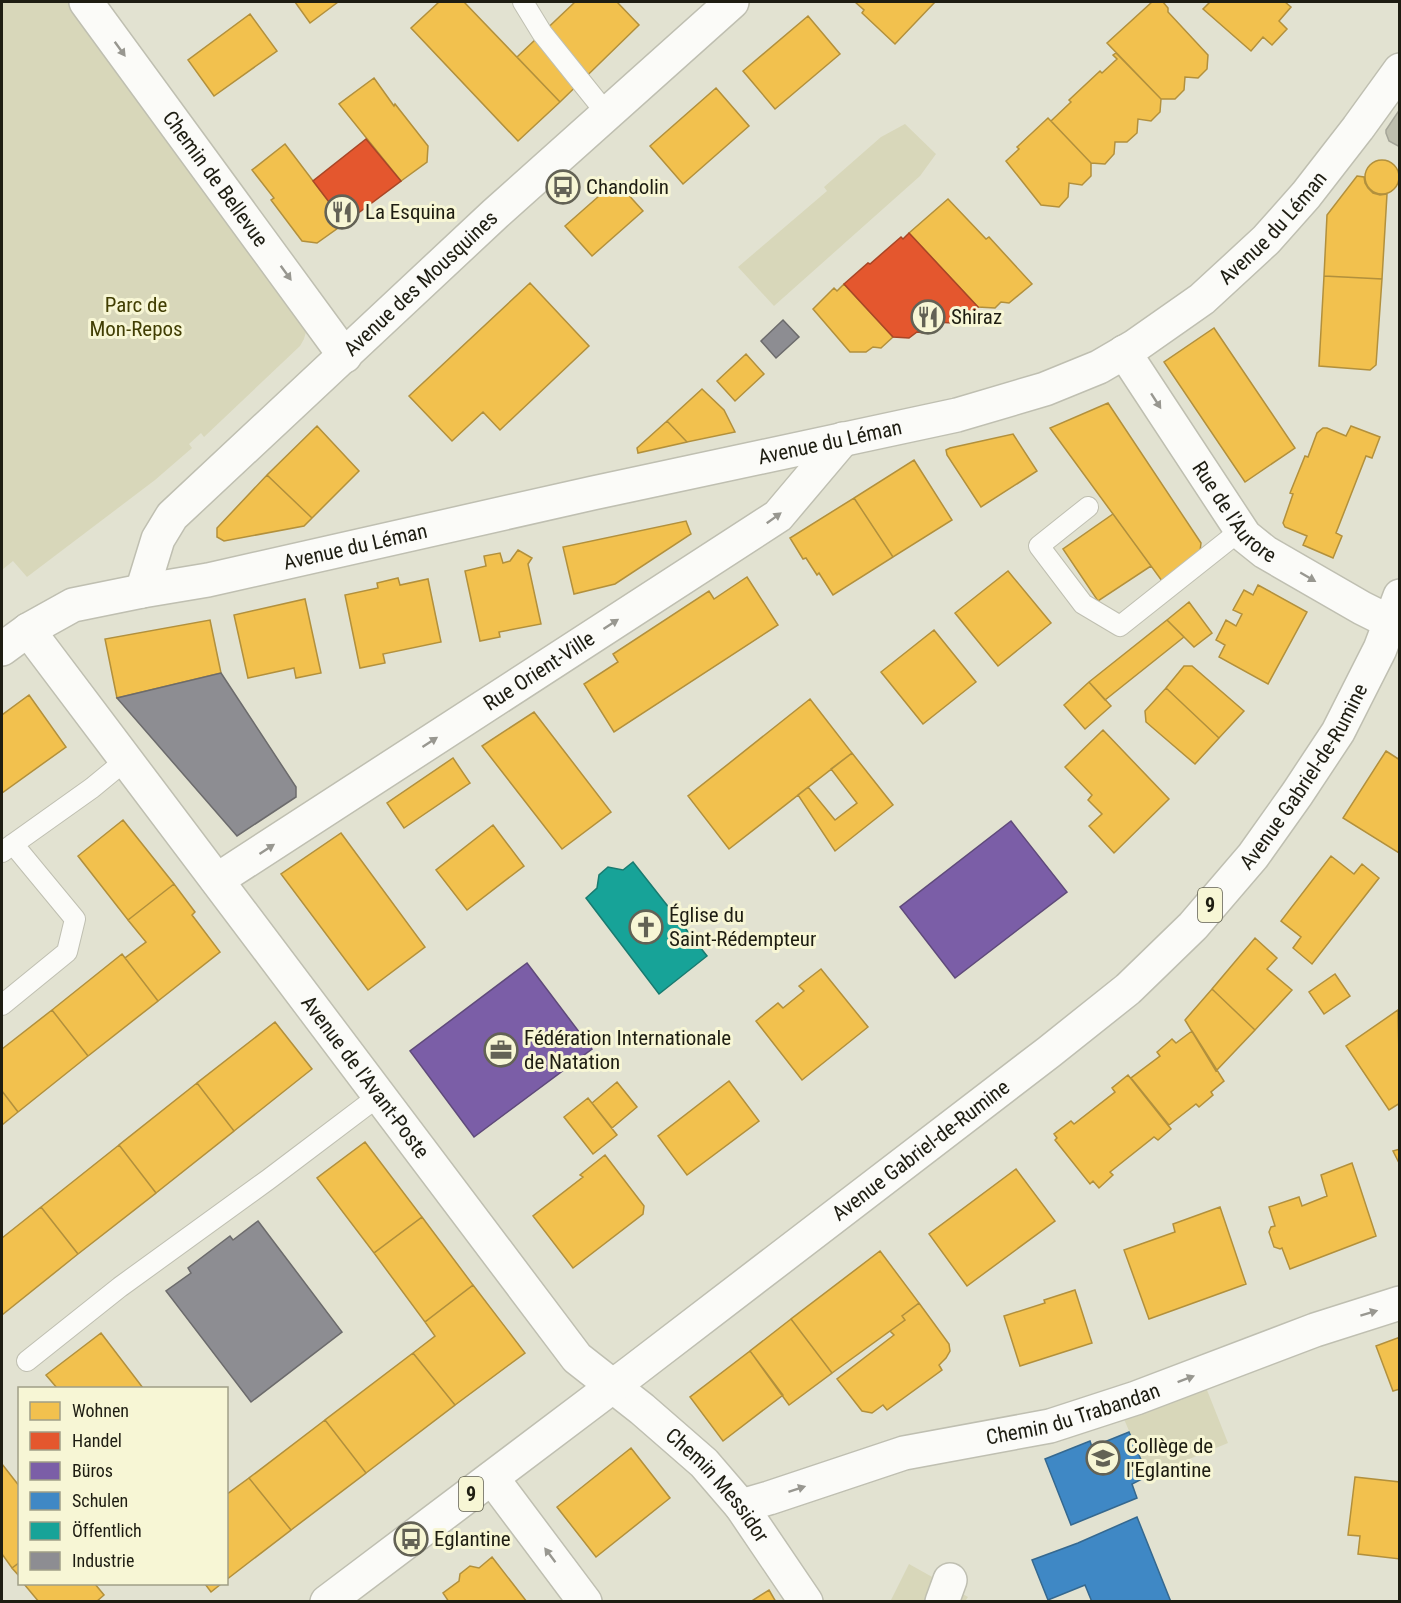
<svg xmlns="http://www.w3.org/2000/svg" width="1401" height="1603" font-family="'Roboto Condensed',sans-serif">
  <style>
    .green { fill: #d8d7ba }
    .homes { fill: #f2c14e; stroke: #b2903c; stroke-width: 1.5 }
    .shops { fill: #e4572e; stroke: #a94626; stroke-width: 1.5 }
    .offices { fill: #7b5ea7; stroke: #5f4a7a; stroke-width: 1.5 }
    .schools { fill: #3f88c5; stroke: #35688f; stroke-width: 1.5 }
    .public { fill: #17a398; stroke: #197b70; stroke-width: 1.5 }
    .industry { fill: #8d8d92; stroke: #6c6b6c; stroke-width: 1.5 }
    .building { fill: #bebead; stroke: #a5a598; stroke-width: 1.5 }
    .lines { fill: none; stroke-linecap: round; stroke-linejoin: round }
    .lane-casing { stroke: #bfbfb1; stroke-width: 22 }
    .street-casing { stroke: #bfbfb1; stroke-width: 36 }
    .secondary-casing { stroke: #bfbfb1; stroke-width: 36 }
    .primary-casing { stroke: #bfbfb1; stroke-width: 36 }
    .lane { stroke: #fbfbf8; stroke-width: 20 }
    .street { stroke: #fbfbf8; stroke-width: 33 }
    .secondary { stroke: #fbfbf8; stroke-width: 33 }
    .primary { stroke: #fbfbf8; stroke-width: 33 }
    .oneway { fill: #989790 }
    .labels { text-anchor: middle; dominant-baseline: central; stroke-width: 6; stroke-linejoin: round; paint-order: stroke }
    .shield { fill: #f7f6d5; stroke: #5f5e4c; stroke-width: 1.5 }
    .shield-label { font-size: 20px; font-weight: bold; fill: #1e1d12 }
    .street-label { font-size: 21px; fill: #1e1d12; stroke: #f7f6d5 }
    .poi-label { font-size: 21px; fill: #1e1d12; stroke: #f7f6d5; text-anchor: start }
    .park-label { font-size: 21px; fill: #413e03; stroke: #f7f6d5 }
  </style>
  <rect width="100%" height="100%" fill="#e2e2d1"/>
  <path class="green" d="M2 2H70L307 328 304 339 300 346 204 437 201 433 189 444 192 448 155 480 27 577 13 561 2 570Z
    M905 124 936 154 920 176 774 306 738 267 827 191 824 187 881 137Z
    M1205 1385 1228 1443 1148 1476 1124 1419Z
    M909 1564 968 1597 965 1601 890 1602Z"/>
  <path class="homes" d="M295 2H338L310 23Z
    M439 2H464L560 102 518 141 411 28Z
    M575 2H617L639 25 560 102 517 57Z
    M855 2H935L895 44 862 13 864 10Z
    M1152 2H1163L1168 8V12L1208 55 1207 69 1198 78 1185 77 1184 90 1175 99H1161L1107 43Z
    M1210 2H1285L1291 7 1279 21 1287 29 1272 45 1263 37 1251 51 1203 9Z
    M250 14 277 51 214 96 188 60Z
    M808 16 840 54 775 109 743 71Z
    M1116 53 1161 99 1160 112 1151 121 1138 119 1137 133 1127 142H1115L1114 154 1105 164 1091 163 1051 121 1071 102 1069 100 1100 71 1102 73 1117 59 1113 55Z
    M374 78 394 106 395 104 428 146 427 162 401 181 339 104Z
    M716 88 749 126 683 184 650 146Z
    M1048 118 1091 163V176L1082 185 1069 183 1068 197 1059 207 1041 205 1006 161 1019 149 1017 147Z
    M285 144 345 223 317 243 302 241 271 200 274 198 252 170Z
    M1365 177a17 17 0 1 1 34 0a17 17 0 1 1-34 0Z
    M1357 176 1364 177 1365 183 1368 188 1373 193 1380 195 1387 194 1382 279 1324 276 1327 215Z
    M616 181 643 211 592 256 565 226Z
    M948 199 986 239 989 237 1032 284 1009 303 1001 302 995 308 978 307 909 233Z
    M1324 276 1382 279 1376 365 1370 370 1319 366Z
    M530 283 589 346 500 430 483 412 452 441 409 396Z
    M844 284 893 337 881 348 873 347 866 352H850L813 309 834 288 837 291Z
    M1214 328 1295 448 1245 482 1164 362Z
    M746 354 764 374 735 401 717 381Z
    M702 389 724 410 735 432 687 442 667 421Z
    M1108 403 1201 543 1200 551 1162 581 1050 428Z
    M667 421 687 442 638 453 637 448Z
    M317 426 359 471 312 518 267 475Z
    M1351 426 1380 437 1372 458 1366 456 1336 533 1342 536 1333 558 1303 545 1307 536 1285 527 1283 523 1293 494 1290 493 1305 456 1308 457 1317 433 1323 428H1327L1346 436Z
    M1013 434 1037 471 981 507 947 455 946 450 950 448Z
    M914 460 952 520 893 557 854 498Z
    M267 475 312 518 304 526 224 541 217 537V528Z
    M854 498 893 557 833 595 819 573 817 575 806 558 803 559 790 538Z
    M1113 514 1151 566 1098 601 1063 549Z
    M686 521 691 534 615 584 574 594 563 547Z
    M518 550 532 558 528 564 541 624 499 632 500 637 480 641 465 571 486 566 484 556 500 553 503 563 510 561Z
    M1008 571 1051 623 998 666 955 613Z
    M747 577 778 625 614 732 584 684 618 662 613 654 709 591 714 599Z
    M398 578 400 585 428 579 441 642 383 654 385 663 360 668 345 595 378 588 377 583Z
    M1258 585 1307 612 1268 684 1219 657 1225 645 1216 640 1226 620 1236 626 1242 614 1233 610 1244 590 1253 595Z
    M305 599 321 673 296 678 294 668 248 678 234 615Z
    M1189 602 1212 633 1194 647 1167 620Z
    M210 620 221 673 117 698 105 639Z
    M1167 620 1184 637 1105 700 1089 682Z
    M934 630 976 682 923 724 881 672Z
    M1184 666H1192L1244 711 1219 738 1166 688Z
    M1089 682 1111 706 1085 729 1064 705Z
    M1166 688 1219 738 1195 764 1146 722 1145 711Z
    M29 695 66 747 2 793V715Z
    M810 699 852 753 729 849 688 796Z
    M534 712 611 812 562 849 482 746Z
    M1103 730 1169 799 1114 853 1089 826 1102 814 1088 800 1092 795 1065 767Z
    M1386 751 1400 760 1399 853 1343 818Z
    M852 753 893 805 835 851 798 795 808 787 835 820 857 803 831 769Z
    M453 758 470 783 404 828 387 803Z
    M123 820 174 884 128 920 78 856Z
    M493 825 524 866 467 910 436 870Z
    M341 833 425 947 368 990 281 874Z
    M1331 856 1354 874 1362 864 1379 878 1312 964 1293 948 1301 937 1281 921Z
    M174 884 195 912 192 915 220 952 158 1001 125 958 146 942 128 920Z
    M1255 938 1277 958 1267 969 1292 990 1255 1030 1212 989Z
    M122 954 158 1001 88 1056 52 1010Z
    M821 969 868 1027 802 1080 756 1021 778 1003 783 1008 804 991 799 986Z
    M1335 974 1350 996 1324 1014 1309 992Z
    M1212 989 1255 1030 1216 1071 1185 1020Z
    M52 1010 88 1056 18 1112 2 1091V1049Z
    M1398 1010 1400 1103 1389 1110 1346 1046Z
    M275 1022 312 1069 234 1131 197 1083Z
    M1192 1031 1224 1081 1211 1092 1213 1095 1199 1107 1196 1104 1169 1125 1131 1078 1160 1056 1157 1052 1172 1039 1176 1043Z
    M1128 1075 1171 1129 1158 1140 1154 1137 1110 1172 1113 1175 1099 1188 1093 1181 1090 1184 1055 1140 1057 1138 1054 1134 1071 1121 1074 1124 1115 1092 1112 1088Z
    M729 1081 759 1121 687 1175 658 1136Z
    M617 1082 637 1107 612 1128 592 1103Z
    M197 1083 234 1131 156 1193 119 1145Z
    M2 1091 18 1112 2 1125Z
    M588 1098 617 1135 593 1154 564 1117Z
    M365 1142 422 1217 374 1253 317 1178Z
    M119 1145 156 1193 78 1254 41 1207Z
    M1400 1149V1165L1393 1151Z
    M605 1155 644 1206 643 1214 573 1268 533 1216 583 1177 580 1175Z
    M1352 1163 1376 1236 1290 1269 1282 1248 1280 1249 1274 1247 1269 1232 1271 1227 1275 1226 1269 1207 1299 1197 1302 1206 1327 1196 1321 1175Z
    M1016 1169 1055 1221 967 1286 929 1234Z
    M41 1207 78 1254 2 1315V1238Z
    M1220 1207 1246 1284 1149 1319 1124 1250 1175 1232 1173 1224Z
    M422 1217 473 1285 425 1322 374 1253Z
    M880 1251 919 1303 902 1316 905 1320 832 1373 791 1319Z
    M473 1285 525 1353 455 1405 413 1353 435 1336 425 1322Z
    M1075 1290 1092 1343 1020 1366 1004 1316 1045 1303 1044 1300Z
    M919 1303 949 1344 950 1351 946 1358 939 1365 942 1370 887 1410 883 1405 872 1413 862 1411 837 1379 894 1335 890 1331 905 1320 902 1316Z
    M791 1319 832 1373 789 1405 750 1351Z
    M101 1333 143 1388H57L46 1375Z
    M1400 1337V1389L1393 1391 1376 1346Z
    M750 1351 783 1395 723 1441 690 1397Z
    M413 1353 455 1405 366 1473 325 1420Z
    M325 1420 366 1473 291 1530 249 1478Z
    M631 1448 670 1498 596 1557 557 1507Z
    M2 1464 20 1487V1562L12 1568 2 1554Z
    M1355 1477 1400 1482V1559L1358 1554 1360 1536 1348 1535Z
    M249 1478 291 1530 226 1580V1495Z
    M492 1557 527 1602H449L443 1593 459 1581 460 1574 470 1566 479 1568Z
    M20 1562V1577L12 1568Z
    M24 1584H95L104 1595 96 1602H39Z
    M205 1584H221L211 1592Z
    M769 1590 776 1602H750Z"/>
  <path class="shops" d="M366 139 401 181 345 223 313 181Z
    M909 233 978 307 967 318 958 317 952 323 936 322 925 333 917 332 909 338 893 337 844 284 868 263 870 264 901 237 903 239Z"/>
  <path class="offices" d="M1011 821 1067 892 955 978 900 907Z
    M527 963 592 1049 474 1137 410 1051Z"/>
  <path class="schools" d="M1129 1432 1148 1476 1132 1484 1137 1498 1071 1525 1045 1459 1090 1441 1092 1447Z
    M1137 1517 1171 1602H1092L1085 1585 1048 1600 1032 1560 1078 1543Z"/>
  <path class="public" d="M633 862 707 956 659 994 586 898 597 888 599 875 608 867 623 870Z"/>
  <path class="industry" d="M783 320 799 337 776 358 761 341Z
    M221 673 296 787V797L237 836 117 698Z
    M258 1221 342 1332 251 1402 166 1291 191 1273 188 1268 230 1236 233 1240Z"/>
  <path class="building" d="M1400 109V147L1389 141 1386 133V130Z"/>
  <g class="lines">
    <g class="lane-casing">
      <path id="lane" d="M523 2 542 33 607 114
        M1088 507 1039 546 1083 604 1120 626 1241 530
        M2 852 92 788 126 760
        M2 1005 67 952 75 919 13 844
        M27 1361 120 1287 269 1179 380 1095"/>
    </g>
    <g class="street-casing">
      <g id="street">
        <path id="s1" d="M86 2 345 356"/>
        <path id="s2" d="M1124 352 1245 536 1265 552 1362 608 1390 622"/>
        <path id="s3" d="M142 591 158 539 172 516 495 214 732 2"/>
        <path id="s4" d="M28 630 577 1358 642 1409 704 1463 741 1506 806 1602"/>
        <path id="s5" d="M217 880 778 516 843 439"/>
        <path d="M492 1478 585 1602"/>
        <path id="s6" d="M741 1506 769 1498 904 1453 1050 1426 1136 1398 1315 1330 1400 1303"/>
        <path d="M942 1602 950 1580"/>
      </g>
    </g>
    <g class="secondary-casing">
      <g id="secondary">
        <path id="s7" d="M2 649 28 630 73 605 142 591 208 580 593 493 957 415 1045 389 1099 367 1135 346 1202 299 1266 240 1306 195 1358 128 1400 70"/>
      </g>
    </g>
    <g class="primary-casing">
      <g id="primary">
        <path id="s8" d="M327 1602 633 1371 1049 1052 1128 989 1193 926 1253 856 1297 794 1338 732 1380 649 1400 596"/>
      </g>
    </g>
    <use href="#lane" class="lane"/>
    <use href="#street" class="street"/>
    <use href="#secondary" class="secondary"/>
    <use href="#primary" class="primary"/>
  </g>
  <defs><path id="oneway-solid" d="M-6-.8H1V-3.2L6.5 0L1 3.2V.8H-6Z" transform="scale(1.5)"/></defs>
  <g class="oneway">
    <use href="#oneway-solid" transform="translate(120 49) rotate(54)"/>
    <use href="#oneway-solid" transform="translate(286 273) rotate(54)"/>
    <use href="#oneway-solid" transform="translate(1156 401) rotate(57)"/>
    <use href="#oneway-solid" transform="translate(774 518) rotate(-36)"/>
    <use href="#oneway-solid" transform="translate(1308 577) rotate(30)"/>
    <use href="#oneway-solid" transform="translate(611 624) rotate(-33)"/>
    <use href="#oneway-solid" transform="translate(430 742) rotate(-33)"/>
    <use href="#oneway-solid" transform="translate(267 849) rotate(-33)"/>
    <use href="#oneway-solid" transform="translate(1369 1313) rotate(-17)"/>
    <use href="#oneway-solid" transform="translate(1186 1379) rotate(-21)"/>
    <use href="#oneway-solid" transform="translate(797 1489) rotate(-18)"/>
    <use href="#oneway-solid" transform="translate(550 1555) rotate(-127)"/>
  </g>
  <defs>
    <g id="bus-ring" transform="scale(1.725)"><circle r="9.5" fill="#f7f6d5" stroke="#636255" stroke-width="1.5"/><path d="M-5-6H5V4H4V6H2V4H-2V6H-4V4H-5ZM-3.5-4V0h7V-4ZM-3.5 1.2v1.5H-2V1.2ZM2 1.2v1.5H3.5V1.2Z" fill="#636255"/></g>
    <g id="restaurant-ring" transform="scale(1.725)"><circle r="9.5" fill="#f7f6d5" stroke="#636255" stroke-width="1.5"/><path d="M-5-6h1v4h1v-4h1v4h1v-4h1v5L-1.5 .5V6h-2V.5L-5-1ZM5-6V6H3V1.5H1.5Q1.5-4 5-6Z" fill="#636255"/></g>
    <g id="church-ring" transform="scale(1.725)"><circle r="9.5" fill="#f7f6d5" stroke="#636255" stroke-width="1.5"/><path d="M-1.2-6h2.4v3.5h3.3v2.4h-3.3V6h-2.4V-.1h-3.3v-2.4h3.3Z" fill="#636255"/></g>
    <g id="office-ring" transform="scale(1.725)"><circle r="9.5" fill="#f7f6d5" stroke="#636255" stroke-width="1.5"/><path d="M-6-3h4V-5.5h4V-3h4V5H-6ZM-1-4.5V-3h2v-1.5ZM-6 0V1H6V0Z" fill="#636255"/></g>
    <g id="school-ring" transform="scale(1.725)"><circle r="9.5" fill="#f7f6d5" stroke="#636255" stroke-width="1.5"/><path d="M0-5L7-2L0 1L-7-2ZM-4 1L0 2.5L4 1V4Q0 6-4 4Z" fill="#636255"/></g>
  </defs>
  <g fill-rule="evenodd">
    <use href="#bus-ring" x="563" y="187"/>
    <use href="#restaurant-ring" x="342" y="212"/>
    <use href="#restaurant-ring" x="928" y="317"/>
    <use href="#church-ring" x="646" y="927"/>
    <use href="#office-ring" x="501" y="1050"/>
    <use href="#school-ring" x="1103" y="1458"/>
    <use href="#bus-ring" x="411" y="1539"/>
  </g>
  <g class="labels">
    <g class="shield">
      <rect x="1198" y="888" width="24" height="34" rx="4.5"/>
      <rect x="459" y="1477" width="24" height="34" rx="4.5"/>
    </g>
    <g class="shield-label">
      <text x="1210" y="905">9</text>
      <text x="471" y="1494">9</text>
    </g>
    <g class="street-label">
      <text stroke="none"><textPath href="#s1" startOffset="219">Chemin de Bellevue</textPath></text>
      <text stroke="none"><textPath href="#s7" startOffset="1362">Avenue du Léman</textPath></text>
      <text stroke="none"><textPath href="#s3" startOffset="422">Avenue des Mousquines</textPath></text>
      <text stroke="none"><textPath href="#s7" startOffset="858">Avenue du Léman</textPath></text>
      <text stroke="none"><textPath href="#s2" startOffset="195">Rue de l'Aurore</textPath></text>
      <text stroke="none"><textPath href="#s7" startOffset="372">Avenue du Léman</textPath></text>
      <text stroke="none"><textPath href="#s5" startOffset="384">Rue Orient-Ville</textPath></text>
      <text stroke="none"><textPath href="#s8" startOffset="1286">Avenue Gabriel-de-Rumine</textPath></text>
      <text stroke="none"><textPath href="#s4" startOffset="560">Avenue de l'Avant-Poste</textPath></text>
      <text stroke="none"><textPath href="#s8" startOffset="746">Avenue Gabriel-de-Rumine</textPath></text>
      <text stroke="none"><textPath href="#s6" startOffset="345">Chemin du Trabandan</textPath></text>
      <text stroke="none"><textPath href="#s4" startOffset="1102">Chemin Messidor</textPath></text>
    </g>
    <g class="poi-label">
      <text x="586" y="187">Chandolin</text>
      <text x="365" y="212">La Esquina</text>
      <text x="951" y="317">Shiraz</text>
      <text x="669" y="915">Église du<tspan x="669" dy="24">Saint-Rédempteur</tspan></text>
      <text x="524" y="1038">Fédération Internationale<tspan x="524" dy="24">de Natation</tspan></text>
      <text x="1126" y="1446">Collège de<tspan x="1126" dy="24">l'Eglantine</tspan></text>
      <text x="434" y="1539">Eglantine</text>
    </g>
    <g class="park-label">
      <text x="136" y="305">Parc de<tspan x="136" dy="24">Mon-Repos</tspan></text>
    </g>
  </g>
  <rect width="1401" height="1603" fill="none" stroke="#1e1d12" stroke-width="6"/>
  <rect x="18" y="1387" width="210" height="198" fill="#f7f6d5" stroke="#a09f87" stroke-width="1.5"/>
  <rect x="30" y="1402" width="30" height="18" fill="#f2c14e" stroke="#a09f87" stroke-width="1.5"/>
  <text x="72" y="1417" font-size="18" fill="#1e1d12">Wohnen</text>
  <rect x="30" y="1432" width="30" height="18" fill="#e4572e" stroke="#a09f87" stroke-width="1.5"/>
  <text x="72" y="1447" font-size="18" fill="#1e1d12">Handel</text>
  <rect x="30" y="1462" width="30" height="18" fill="#7b5ea7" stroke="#a09f87" stroke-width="1.5"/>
  <text x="72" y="1477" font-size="18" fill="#1e1d12">Büros</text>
  <rect x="30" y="1492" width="30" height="18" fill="#3f88c5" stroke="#a09f87" stroke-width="1.5"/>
  <text x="72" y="1507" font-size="18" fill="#1e1d12">Schulen</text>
  <rect x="30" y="1522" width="30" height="18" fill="#17a398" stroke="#a09f87" stroke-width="1.5"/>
  <text x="72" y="1537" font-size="18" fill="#1e1d12">Öffentlich</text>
  <rect x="30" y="1552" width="30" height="18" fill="#8d8d92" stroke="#a09f87" stroke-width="1.5"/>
  <text x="72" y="1567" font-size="18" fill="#1e1d12">Industrie</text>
</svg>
